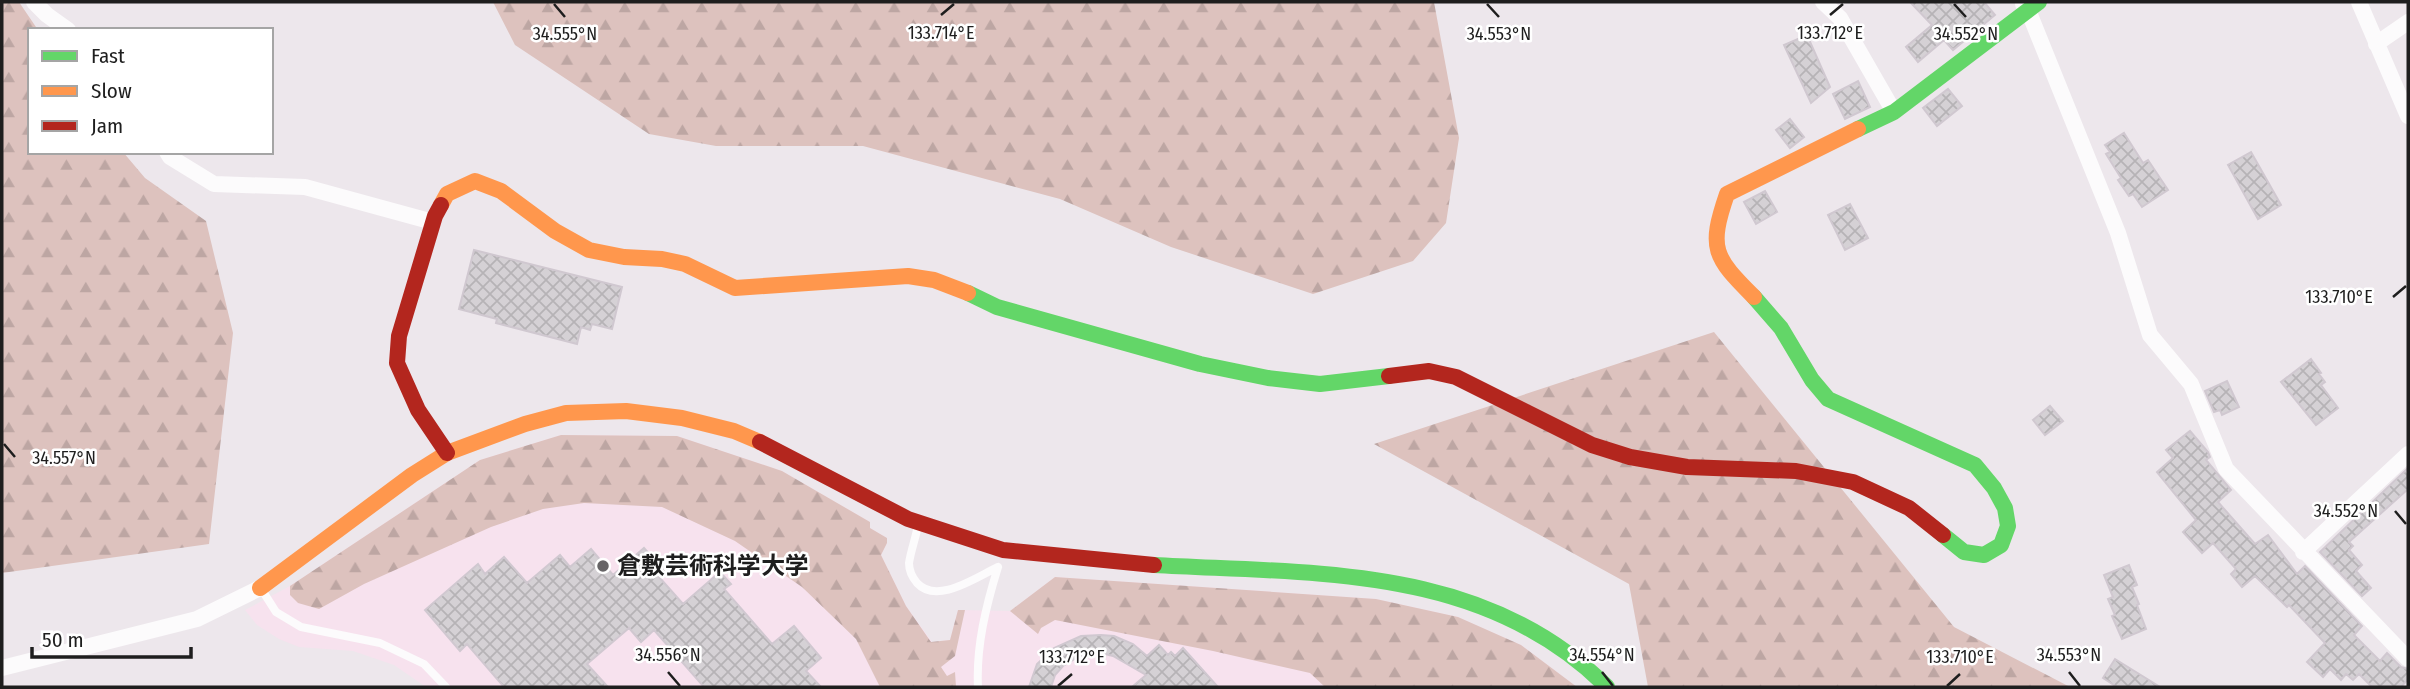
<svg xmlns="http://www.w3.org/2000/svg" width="2410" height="689" font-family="'Fira Sans Condensed','Noto Sans JP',sans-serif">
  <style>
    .education { fill: #f7e2ee }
    .forest { fill: url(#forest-firs) }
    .building { fill: url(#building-cross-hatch); stroke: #d0c8d0; stroke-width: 2 }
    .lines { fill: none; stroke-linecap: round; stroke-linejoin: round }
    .lane { stroke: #fcfbfc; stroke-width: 8 }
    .street { stroke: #fcfbfc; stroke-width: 16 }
    .fast { stroke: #63d668; stroke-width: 16 }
    .slow { stroke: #ff974d; stroke-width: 16 }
    .jam { stroke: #b3261e; stroke-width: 16 }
    .ticks { fill: none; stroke: #1e1e1e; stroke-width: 2.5 }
    .poi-dot { fill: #666466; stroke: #fff; stroke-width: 2.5 }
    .labels { text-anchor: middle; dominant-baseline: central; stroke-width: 5; stroke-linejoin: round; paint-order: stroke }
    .poi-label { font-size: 24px; font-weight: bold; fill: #1e1e1e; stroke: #fff; text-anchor: start }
    .ticks-label { font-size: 18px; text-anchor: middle; fill: #1e1e1e; stroke: #fff; stroke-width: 5; stroke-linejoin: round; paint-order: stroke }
  </style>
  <defs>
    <pattern id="forest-firs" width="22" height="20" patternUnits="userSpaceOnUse" patternTransform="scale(1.75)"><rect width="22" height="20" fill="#ddc2be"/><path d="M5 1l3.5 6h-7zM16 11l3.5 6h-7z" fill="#bda6a3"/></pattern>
    <pattern id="building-cross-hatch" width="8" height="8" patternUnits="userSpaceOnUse" patternTransform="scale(1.75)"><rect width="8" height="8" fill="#d5d1d5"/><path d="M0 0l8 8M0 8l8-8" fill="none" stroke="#b6b3b6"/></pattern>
  </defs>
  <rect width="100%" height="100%" fill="#ede7ec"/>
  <path class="education" d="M561 435 677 436 782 471 870 522V528L887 538V543L881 555 906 606 932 642 950 640 958 610 1010 611 1055 577 1376 599 1458 617 1521 645 1577 687H426L394 665 353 651 299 647 279 639 257 625 245 610 290 586 480 460Z"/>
  <path class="forest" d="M2 2H19L38 30H30V152H123L145 178 206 221 233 333 209 544 2 573Z
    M493 2H1434L1459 138 1446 223 1413 261 1313 294 1171 247 1060 199 863 146H716L649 134 515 45Z
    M1714 332 1954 627 2070 687H1648L1629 584 1374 444Z
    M561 435 677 436 782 471 870 522V528L887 538V543L881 555 906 606 931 642 950 640 958 610H965L955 656 941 667 947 676 955 672 956 687H880L856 639 802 587 735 541 662 507 584 503 543 509 491 527 364 584 319 609 298 603 290 595V586L480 460Z
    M1055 577 1376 599 1458 617 1521 645 1577 687H1325L1310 673 1213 651 1055 620 1041 628 1038 634 1010 611Z"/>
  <path class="building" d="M1910 2H1984L1995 15 1953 50 1944 40 1918 62 1906 47 1932 25Z
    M1807 35 1830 87 1811 103 1784 45Z
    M1858 81 1870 107 1845 119 1833 94Z
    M1948 89 1962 106 1937 126 1923 108Z
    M1790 119 1804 137 1790 148 1776 130Z
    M2124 133 2143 163 2148 160 2168 190 2142 207 2133 194 2129 196 2118 180 2121 178 2106 154 2110 152 2105 145Z
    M2251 152 2281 205 2258 219 2228 165Z
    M1765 191 1777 212 1756 224 1744 202Z
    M1850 204 1868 238 1845 250 1828 215Z
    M474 250 622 287 612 329 592 324 590 330 581 327 577 344 496 323 497 319 459 309Z
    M2311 359 2321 373 2319 374 2325 382 2321 385 2338 408 2316 425 2281 382Z
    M2227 381 2239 407 2222 415 2220 410 2214 412 2205 391Z
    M2050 406 2063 421 2045 435 2033 420Z
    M2190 431 2208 452 2210 457 2206 460 2231 490 2218 502 2255 544 2268 535 2297 574 2305 566 2362 626 2354 635 2380 661 2387 653 2401 667 2408 669V679L2401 687H2372L2359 674 2353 680 2346 674 2341 680 2330 669 2323 677 2307 662 2325 643 2289 605 2287 607 2255 576 2242 587 2231 574 2236 569 2213 543 2202 553 2183 532 2196 520 2157 472 2173 458 2166 450Z
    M2408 468V489L2349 542 2353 546 2349 550 2362 565 2356 571 2371 588 2362 596 2320 552Z
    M644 548 665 572 659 577 683 604 720 572 731 584 724 589 772 644 794 626 821 658 806 671 821 687H704L654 630 641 642 629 628 587 664 608 687H504L467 644 460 651 425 610 478 564 485 574 504 557 527 583 560 555 570 567 591 549 613 575Z
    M2129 565 2137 585 2132 587 2139 604 2137 605 2146 629 2122 639 2112 616 2115 615 2108 599 2113 597 2104 575Z
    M1101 635 1114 636 1133 644 1147 656 1159 645 1168 655 1171 652 1175 656 1183 648 1218 687H1132L1146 675 1113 656 1101 653 1078 657 1063 666 1055 675 1051 687H1029L1037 664 1054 648 1081 636Z
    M2115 659 2160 687H2117L2103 678Z"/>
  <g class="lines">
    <path class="lane" d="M918 525C916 537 911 550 909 563 909 570 912 577 917 583 937 605 976 577 998 567
      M262 590 276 612 301 627 380 643 424 664 446 687
      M978 687C976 646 986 606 998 567"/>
    <path class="street" d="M34 2 47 15 68 30
      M1823 2 1840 18 1894 112
      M2359 2 2408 116
      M2023 4 2028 10 2118 233 2150 335 2191 384 2226 469 2408 659
      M2376 44 2408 22
      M167 152 170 157 214 184 305 187 433 222
      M2303 552 2408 454
      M2 668 197 619 260 588"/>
    <path class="fast" d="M1858 129 1894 112 2039 2
      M968 293 997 307 1200 364 1268 378 1320 384 1389 376
      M1754 297 1781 328 1812 380 1828 399 1975 465 1994 488 2005 508 2008 526 2001 545 1984 555 1964 552 1943 535
      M1154 565C1315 574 1484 564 1607 687"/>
    <path class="slow" d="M441 205 447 194 475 181 501 191 555 231 589 250 624 257 662 259 685 264 735 288 908 276 934 280 968 293
      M1754 297C1714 257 1708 249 1727 194L1858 129
      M260 588 412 475 447 453 525 424 566 413 626 411 682 418 734 431 760 442"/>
    <path class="jam" d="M441 205 435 216 399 336 397 363 418 410 447 453
      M1389 376 1429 371 1456 377 1592 445 1630 457 1687 467 1796 471 1853 482 1909 508 1943 535
      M760 442 908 519 1003 550 1154 565"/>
  </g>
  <path class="ticks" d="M554 4 565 17M1487 4 1499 17M1954 4 1966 17M941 15 954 4M1830 15 1843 4M2393 297 2406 286M4 444 15 457M2395 511 2406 524M668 672 680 686M1602 672 1613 686M2069 672 2080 686M1058 686 1072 674M1947 686 1960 674"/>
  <circle class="poi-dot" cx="603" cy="566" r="7"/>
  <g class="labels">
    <g class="poi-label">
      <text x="617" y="566">倉敷芸術科学大学</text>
    </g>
  </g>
  <g class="ticks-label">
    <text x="941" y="39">133.714°E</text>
    <text x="1830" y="39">133.712°E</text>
    <text x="1499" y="40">34.553°N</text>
    <text x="1966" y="40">34.552°N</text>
    <text x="565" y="40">34.555°N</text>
    <text x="2339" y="303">133.710°E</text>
    <text x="64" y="464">34.557°N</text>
    <text x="2346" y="517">34.552°N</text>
    <text x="668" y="661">34.556°N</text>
    <text x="1602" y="661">34.554°N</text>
    <text x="2069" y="661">34.553°N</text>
    <text x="1072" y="663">133.712°E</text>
    <text x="1960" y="663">133.710°E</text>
  </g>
  <rect width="2410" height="689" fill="none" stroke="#1e1e1e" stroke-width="7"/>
  <rect x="28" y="28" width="245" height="126" fill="#ffffff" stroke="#a5a5a5" stroke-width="2"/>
  <rect x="42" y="51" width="35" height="10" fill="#63d668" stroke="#a5a5a5" stroke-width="2"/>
  <text x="91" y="63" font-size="21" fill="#1e1e1e">Fast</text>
  <rect x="42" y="86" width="35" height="10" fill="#ff974d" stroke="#a5a5a5" stroke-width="2"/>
  <text x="91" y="98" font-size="21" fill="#1e1e1e">Slow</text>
  <rect x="42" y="121" width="35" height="10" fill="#b3261e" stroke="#a5a5a5" stroke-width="2"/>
  <text x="91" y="133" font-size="21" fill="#1e1e1e">Jam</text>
  <path d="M32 647v10h159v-10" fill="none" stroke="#1e1e1e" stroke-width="3.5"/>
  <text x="42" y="647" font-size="21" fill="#1e1e1e" stroke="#ffffff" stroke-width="5" paint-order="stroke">50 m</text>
</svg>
